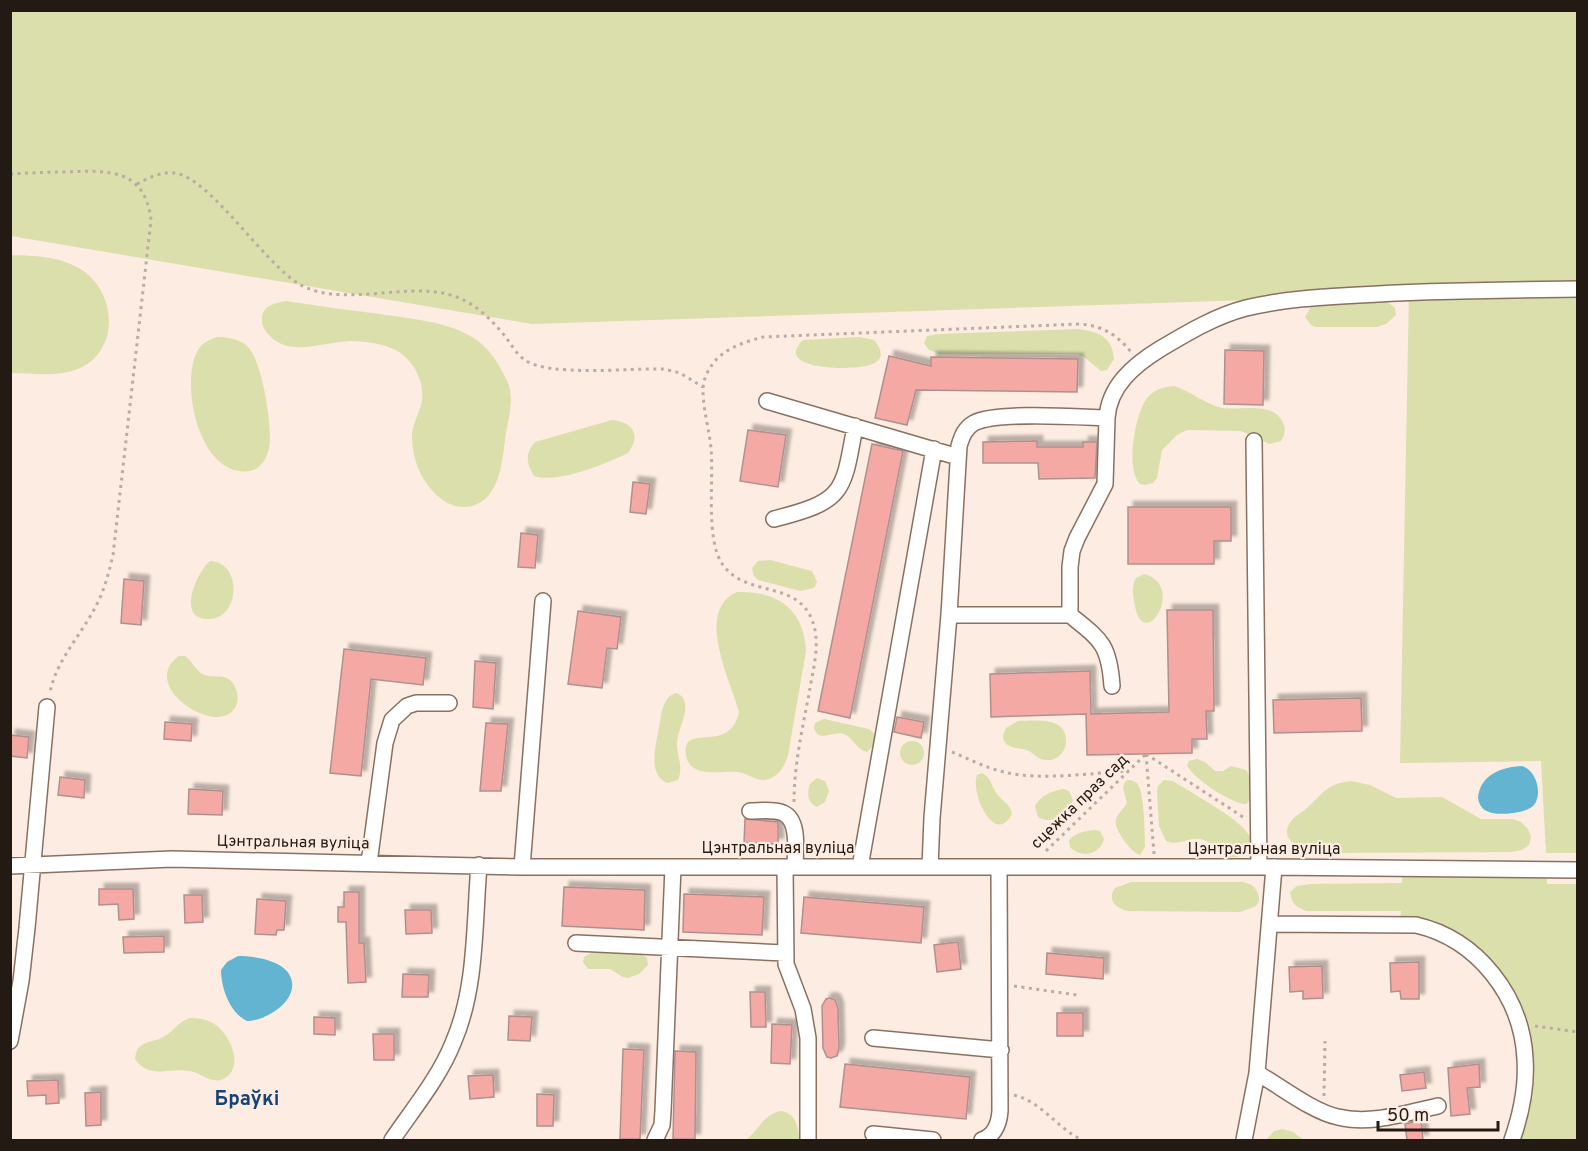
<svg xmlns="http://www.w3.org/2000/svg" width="1588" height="1151" font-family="Overpass,sans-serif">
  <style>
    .green { fill: #dbdfab }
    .water { fill: #63b4d1 }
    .building { fill: #f5a9a4; stroke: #b0908e; stroke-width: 1.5; filter: url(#shadow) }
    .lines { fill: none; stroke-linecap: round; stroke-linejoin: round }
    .minor-casing { stroke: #897161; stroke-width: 18 }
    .path { stroke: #bbaca3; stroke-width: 3; stroke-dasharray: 3 4.5; stroke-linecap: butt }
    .minor { stroke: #fff; stroke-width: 15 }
    .labels { text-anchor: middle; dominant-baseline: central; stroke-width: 4.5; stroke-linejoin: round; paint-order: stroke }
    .street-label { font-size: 16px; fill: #241a14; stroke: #fcece1 }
    .quarter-label { font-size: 20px; font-weight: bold; fill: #164275; stroke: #fcece1 }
  </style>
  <defs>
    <filter id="shadow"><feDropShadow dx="5.5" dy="-5.5" stdDeviation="1.5" flood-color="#0004"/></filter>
  </defs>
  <rect width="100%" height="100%" fill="#fcece1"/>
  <path class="green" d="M10 11H1577V853H1546L1541 761 1400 763 1409 292 1308 298 532 324 11 236Z
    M10 255C36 256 60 256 82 270 118 294 120 354 75 370 55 377 31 373 11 373Z
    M286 301C317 306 349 310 380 314 411 319 445 321 472 337 489 347 500 365 508 383 514 398 509 417 506 432 502 461 501 505 464 507 448 507 436 496 427 484 417 471 412 452 412 437 412 427 416 420 419 411 428 391 418 367 402 354 388 344 367 341 350 341 323 342 288 358 268 334 263 328 260 321 263 313 267 304 277 303 286 301Z
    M1386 301 1395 308 1396 315 1386 324 1377 327H1316L1311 325 1305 317 1311 307 1318 304Z
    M1078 329C1097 331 1113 337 1114 359L1107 370 1101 371 1083 356 1077 354H940L929 350 924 343 927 336 938 334Z
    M217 337C228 337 239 339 247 346 262 359 273 428 269 448 267 458 261 469 250 471 199 479 179 382 198 350 203 342 209 340 217 337Z
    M859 337 874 340C898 369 852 368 836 368 822 367 779 364 803 340Z
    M1174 386C1191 391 1204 404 1222 408 1240 411 1274 400 1283 423 1286 429 1285 435 1281 441L1269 444 1241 431 1187 430 1177 435 1162 450 1157 478 1153 483 1145 485 1140 484C1125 470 1135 412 1148 397 1155 389 1164 387 1174 386Z
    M612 420C634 422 641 436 628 453 606 464 556 484 534 476 526 463 525 453 535 442Z
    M770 560 812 571 817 582 814 588 800 591 758 580 754 576 752 568 758 561Z
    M210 561C243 562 240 619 209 619 175 620 197 572 210 561Z
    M1144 574C1187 585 1144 654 1135 606 1133 597 1131 586 1136 578Z
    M737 592C778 591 804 609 806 651L788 755C785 765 780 775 769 779 758 783 750 774 738 772 723 770 690 780 686 755 681 721 730 756 739 712 731 681 694 611 737 592Z
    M179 656H185C192 661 195 669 201 673 211 680 223 672 232 682 236 687 239 696 237 703 225 743 135 687 179 656Z
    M677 693C682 696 684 698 685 704 687 716 678 729 677 742 676 755 684 766 678 780L667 783C647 774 656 745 659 728 661 719 661 708 666 701 669 696 672 694 677 693Z
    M824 719 869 729 876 735 874 745 867 752C856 750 854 738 844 734 832 730 819 744 814 728L815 723Z
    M1018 721C1035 721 1066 716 1066 741 1066 749 1062 755 1054 759 1050 761 1045 760 1041 759 1036 757 1033 753 1029 751 1022 747 1009 750 1004 741 1002 737 1004 732 1006 728Z
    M900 753a12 12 0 1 1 24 0a12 12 0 1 1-24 0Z
    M1197 759 1205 762 1215 771H1223L1231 766 1246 770C1253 780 1256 795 1246 804 1233 805 1191 777 1187 765L1189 761Z
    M982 773C992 778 991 786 997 794 1003 802 1010 803 1012 814 995 847 970 793 977 775Z
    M817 778 825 781 829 791 825 802 817 807C807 803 807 793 810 784Z
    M1127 780C1133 780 1137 781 1139 787 1144 796 1145 835 1145 847L1140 855C1132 853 1113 829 1116 820 1117 813 1124 809 1127 803L1123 788 1125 782Z
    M1164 780 1173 781C1191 793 1239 818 1249 835 1253 841 1252 847 1248 852 1223 867 1220 846 1204 840 1191 835 1179 847 1166 841L1159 826 1157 791 1158 786Z
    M1351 781 1370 785 1396 798 1442 797 1481 819H1513L1521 822 1528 829 1531 837 1529 845 1522 850 1512 852 1322 853C1305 852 1275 841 1292 820 1296 815 1303 812 1307 808 1324 793 1326 784 1351 781Z
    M1064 789 1069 791 1073 800C1068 814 1053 826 1038 817L1035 806C1041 795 1052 791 1064 789Z
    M1094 830 1100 831 1104 839C1100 855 1081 859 1070 847L1069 840C1076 833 1084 831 1094 830Z
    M1403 869H1546L1547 884H1577V1140H1512L1520 1116 1518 1023 1474 953 1400 924 1401 911H1306C1296 907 1292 904 1290 892L1297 886 1310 884 1402 883Z
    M1131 882H1243C1254 884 1259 890 1259 901L1256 906 1240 912 1127 911C1115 907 1107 900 1115 888Z
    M593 952 641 954 647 958 648 965 639 974 628 978 623 977 610 969H588L583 962 584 957Z
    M190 1018C198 1018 206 1019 213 1023 227 1031 243 1060 229 1075 215 1088 204 1074 190 1071 170 1067 149 1080 135 1059 136 1054 136 1049 141 1046 146 1041 157 1041 163 1037 175 1031 177 1022 190 1018Z
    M780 1111C795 1112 799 1127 799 1140H746C759 1130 762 1116 780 1111Z
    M1283 1129 1293 1132 1304 1140H1266L1274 1131Z"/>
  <path class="water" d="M1522 766C1536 770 1543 793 1534 805 1528 813 1497 816 1489 812 1482 810 1479 804 1478 798 1480 775 1501 767 1522 766Z
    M238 956C254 956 285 960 291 978 299 1001 266 1021 247 1021 230 1013 221 988 221 970L227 962Z"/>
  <path class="building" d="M1225 350 1264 351 1263 405 1224 404Z
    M889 356 931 366V357L1078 359 1077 392 916 390 907 425 875 418Z
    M748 430 786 435 778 487 740 481Z
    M1037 441V447H1083V442H1097L1095 478 1039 479 1038 463H983V442Z
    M872 444 903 451 850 718 818 711Z
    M633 482 650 484 646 514 630 512Z
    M1128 507H1231V541H1214V564H1128Z
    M521 533 538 535 535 568 518 567Z
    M124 579 144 581 141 625 121 623Z
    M1167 610H1213L1214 711H1206L1207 739H1192V753L1087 755 1086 714 991 717 990 674 1090 671 1091 714 1169 712Z
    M578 611 621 617 617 649 607 648 602 688 568 684Z
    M344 649 426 658 423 685 371 679 361 776 330 773Z
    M475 661 496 663 493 709 473 707Z
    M1361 698 1362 731 1274 733 1273 700Z
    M897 717 924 722 921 738 894 732Z
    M165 722 192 724 191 741 164 739Z
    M486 723 508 724 501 791H480Z
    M10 735 29 737 27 758 10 756Z
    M60 777 85 780 84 798 58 795Z
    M189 789 223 791 222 815 188 814Z
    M745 819 778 822V844L744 843Z
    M564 887 645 890 644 930 562 926Z
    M99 889H133L134 919 119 920 118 904 99 905Z
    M344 892H359V943H364L366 982 348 983 346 922H338V907H344Z
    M684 894 764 897 762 935 683 932Z
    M184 895H202L203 922 185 923Z
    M804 897 924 907 921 943 801 933Z
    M257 899 286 901 284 930H277L276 935 255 934Z
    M405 910H431L432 933 406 934Z
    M164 936V952L124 953 123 937Z
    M958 942 961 969 937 972 934 945Z
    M1047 953 1104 958 1103 979 1046 974Z
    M1419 962V999H1401L1400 991 1391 992 1390 963Z
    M1322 966 1323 998 1303 999V991L1290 992 1289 967Z
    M403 974 429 975 428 997H402Z
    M750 992H765L766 1027H751Z
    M830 998 835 1000 838 1008 839 1048 837 1056 831 1058 827 1057 823 1048 822 1006 826 999Z
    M1057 1013H1083V1036H1057Z
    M509 1016 532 1017 530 1041 508 1040Z
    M314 1017 335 1018V1035L314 1034Z
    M772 1024 792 1025 790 1064 771 1063Z
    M373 1034H394V1060H374Z
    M623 1049 644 1050 640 1139H620Z
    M675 1051 696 1052 695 1139H673Z
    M845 1064 970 1077 966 1119 840 1107Z
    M1479 1064 1480 1087 1467 1088 1470 1114 1451 1116 1448 1068Z
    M1424 1072 1426 1088 1402 1091 1400 1075Z
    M493 1075 494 1097 470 1099 468 1076Z
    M58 1080 59 1103 46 1104V1095L28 1096 27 1081Z
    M101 1092V1125L86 1126 85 1093Z
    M537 1094 554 1095 553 1126H537Z
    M1421 1120 1423 1140H1407L1405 1124Z"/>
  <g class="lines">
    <g class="minor-casing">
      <path id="minor" d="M767 401 958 457
        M1254 441 1259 867
        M774 519C844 501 843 494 855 426
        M949 615H1070V567L1072 551 1077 538 1105 484 1107 418
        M1070 615C1101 640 1109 644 1112 686
        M750 811C760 811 774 809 783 813 800 820 795 852 795 867
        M369 863 385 743 392 720 407 706 416 703H449
        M10 866 172 859 522 867H1259L1578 870
        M522 867 543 601
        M785 867 786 964 803 1009 808 1038V1140
        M860 867 934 449
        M930 867 932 818 949 615 959 446C962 436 965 428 974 423 995 411 1079 417 1107 418 1109 386 1134 365 1160 349 1187 333 1215 316 1246 308 1283 299 1321 297 1359 295 1432 290 1505 290 1578 289
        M1271 924 1416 925C1477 939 1522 996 1525 1059 1527 1087 1521 1114 1512 1140
        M576 943 785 953
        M873 1038 1001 1050
        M10 1041 21 981 27 928 47 707
        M1257 1073C1280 1086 1313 1112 1338 1117 1370 1125 1406 1113 1438 1106
        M873 1134 933 1140
        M392 1140C413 1109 439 1078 453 1043 477 988 474 924 479 865
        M655 1140 662 1125 663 1111 673 867
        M982 1140C995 1135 999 1124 1000 1111L999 867
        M1244 1140 1257 1073 1274 867"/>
    </g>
    <path class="path" d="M10 174C29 173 48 172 67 172 109 170 145 169 151 220L113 555C109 572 105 588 97 604 82 634 57 659 50 692
      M137 184C148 178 162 171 175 173 210 178 263 262 299 284 340 308 402 283 447 294 472 300 489 317 505 336 511 344 516 354 525 360 548 377 632 368 664 369L680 373 703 387
      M952 752C969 759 986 768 1004 772 1040 781 1092 773 1129 771
      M1146 754 1243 817
      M1146 754 1154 854
      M794 802C794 766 802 730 809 694 812 674 819 651 815 630 804 577 748 600 723 565 705 540 714 481 711 448 709 429 703 409 703 390 703 382 706 374 710 368 721 349 744 342 763 337L1080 324C1103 326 1116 334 1131 352
      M1046 851 1146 754
      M1014 986 1077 995
      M1535 1026 1578 1032
      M1014 1095C1042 1102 1057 1128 1082 1140
      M1324 1096 1325 1041"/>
    <use href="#minor" class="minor"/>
  </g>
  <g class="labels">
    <g class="street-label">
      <text transform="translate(1080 802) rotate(-44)">сцежка праз сад</text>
      <text transform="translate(293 843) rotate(1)">Цэнтральная вуліца</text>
      <text x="778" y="849">Цэнтральная вуліца</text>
      <text x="1264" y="850">Цэнтральная вуліца</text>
    </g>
    <g class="quarter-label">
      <text x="247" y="1100">Браўкі</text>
    </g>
  </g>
  <rect width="1588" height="1151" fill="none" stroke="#241a14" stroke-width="24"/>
  <path d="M1378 1121v9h120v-9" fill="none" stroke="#241a14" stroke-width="3"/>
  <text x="1387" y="1121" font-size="18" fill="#241a14" stroke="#fcece1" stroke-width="4.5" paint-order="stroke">50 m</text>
</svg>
